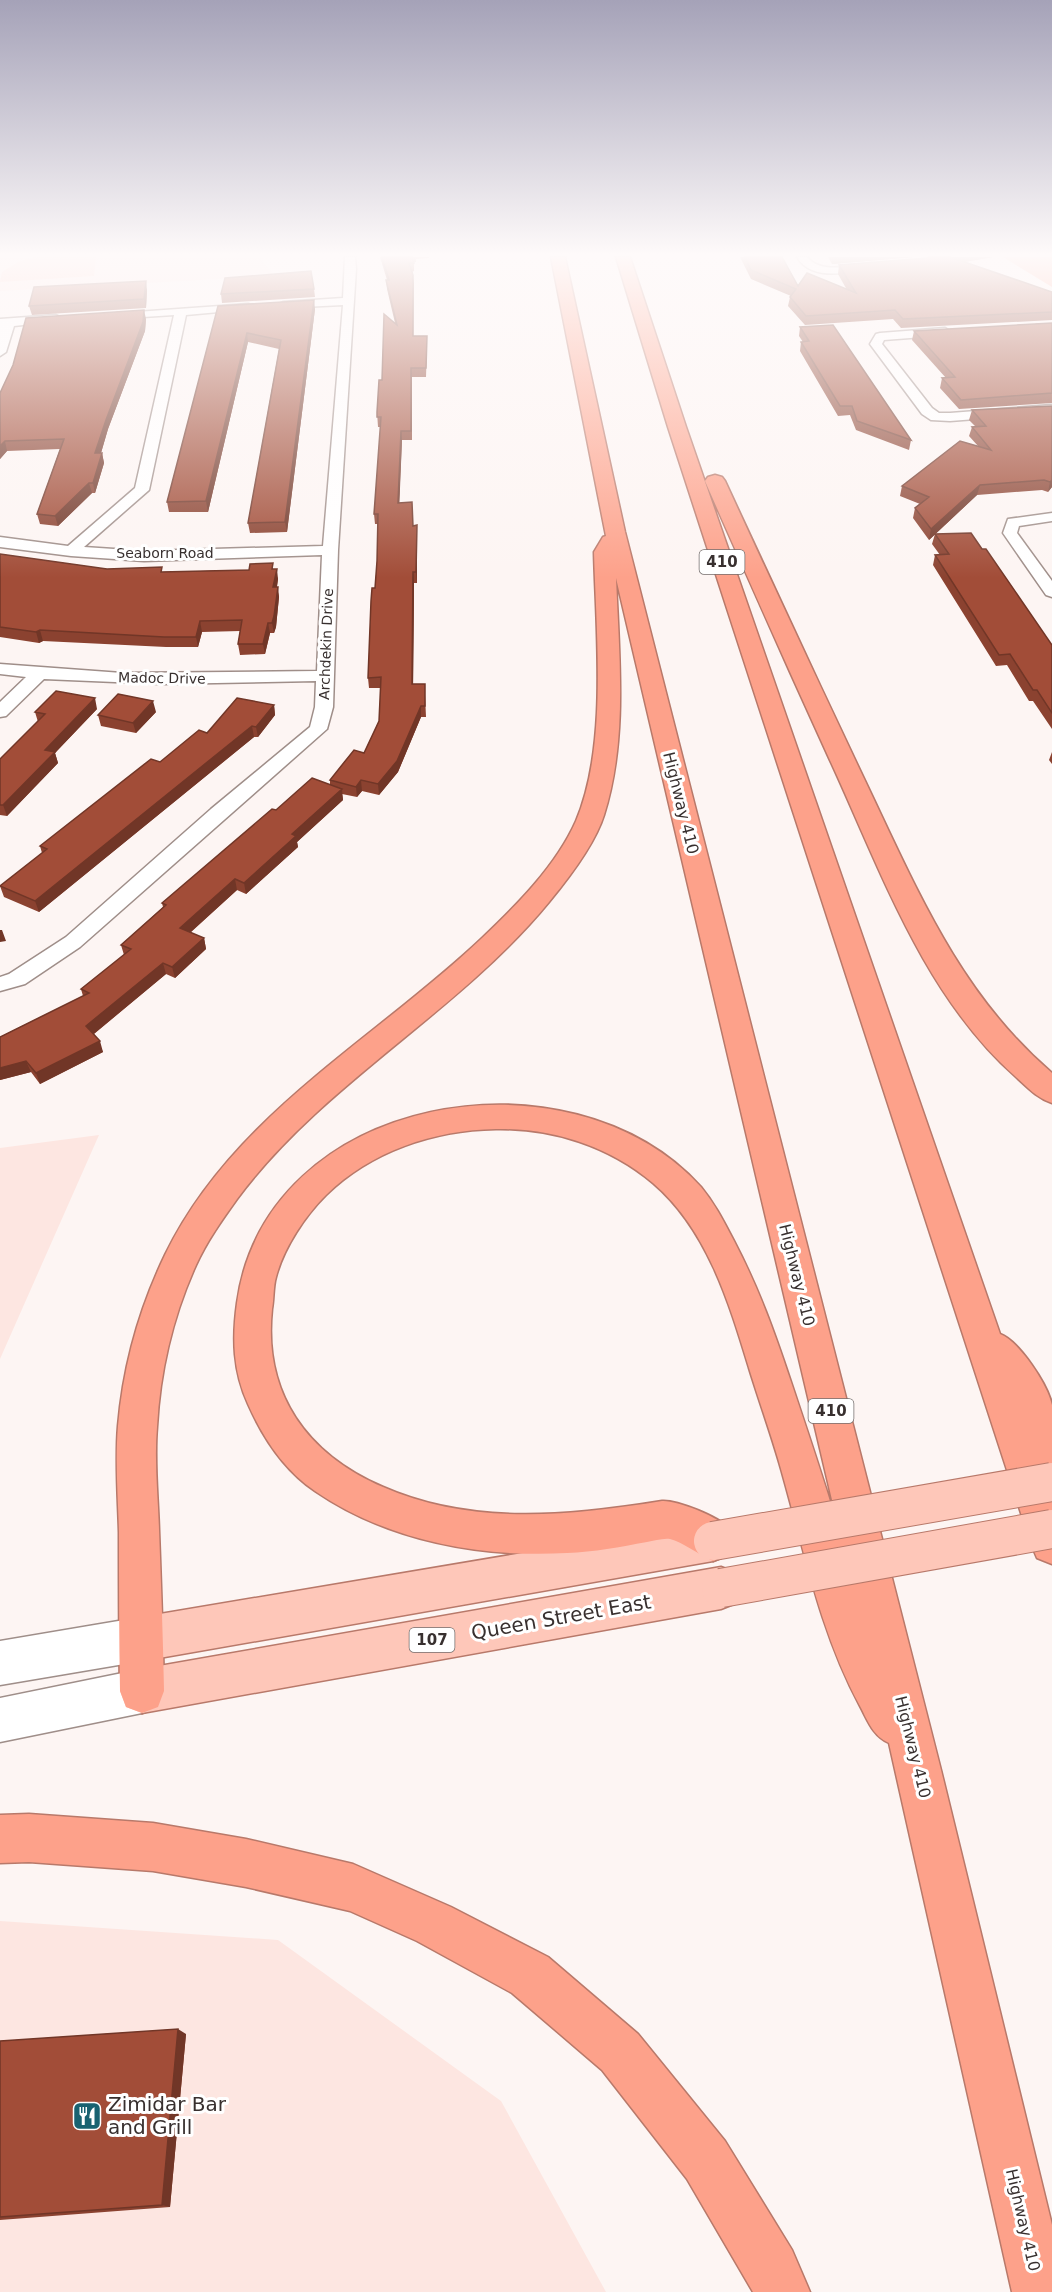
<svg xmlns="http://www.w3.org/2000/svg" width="1052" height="2292" font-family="'DejaVu Sans',sans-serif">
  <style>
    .built { fill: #fde6e1 }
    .green { fill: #fcc6b8 }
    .forest { fill: #fea088 }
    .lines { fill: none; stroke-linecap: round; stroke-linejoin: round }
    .minor-casing { stroke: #9f8e89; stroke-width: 3 }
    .secondary-casing { stroke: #9f8e89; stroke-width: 3 }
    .primary-casing { stroke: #b8796a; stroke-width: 3 }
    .motorway-casing { stroke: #b8796a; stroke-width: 3 }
    .minor { fill: #fff; fill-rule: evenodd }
    .secondary { fill: #fff; fill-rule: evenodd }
    .primary { fill: #fec7b9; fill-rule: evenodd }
    .motorway { fill: #fda18a; fill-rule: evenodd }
    .primary-bridge-casing { stroke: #b8796a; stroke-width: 40; stroke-linecap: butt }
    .primary-bridge { stroke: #fec7b9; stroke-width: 38 }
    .wall { fill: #8b4230 }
    .shaded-wall { fill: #713627 }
    .building { fill: #a24d38; stroke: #713627; stroke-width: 1.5 }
    .labels { text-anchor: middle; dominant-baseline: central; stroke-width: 6; stroke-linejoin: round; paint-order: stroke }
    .far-street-label { font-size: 14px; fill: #38302f; stroke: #fff }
    .shield { fill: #fff; stroke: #746e6d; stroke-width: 1.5 }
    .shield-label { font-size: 15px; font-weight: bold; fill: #38302f }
    .street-label { font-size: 16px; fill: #38302f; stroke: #fff }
    .near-street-label { font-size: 20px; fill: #38302f; stroke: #fff }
    .near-poi-label { font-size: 20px; fill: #38302f; stroke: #fff; text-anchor: start }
  </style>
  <rect width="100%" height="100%" fill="#fdf5f3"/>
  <path class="built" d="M0 257H260L274 276 0 291Z
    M99 1135 0 1359V1148Z
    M0 1921 278 1940 501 2101 606 2292H0Z"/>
  <path class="green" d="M34 257H96L94 276 0 282 2 272 18 262Z"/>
  <path class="forest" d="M1003 257H1052V287Z"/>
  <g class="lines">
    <g class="minor-casing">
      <path id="minor" d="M345 257H355L356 269 338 550 333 707 327 729 80 947 25 984 0 991V977L9 974 66 937 211 809 310 727 315 707 316 681 162 684 44 679 6 716 0 717V702L26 677 0 674V664L122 673 317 671 322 555 144 561 71 556 0 547V537L68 546 135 488 174 315 112 319 108 318V314L248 304 252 305V309L186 315 149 490 84 547 144 551 323 546 343 305 283 308 277 305 283 302 343 298Z
        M797 257H807C821 275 853 265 872 263L877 266 872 269C847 272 812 282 797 257Z
        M56 315 60 317V321L14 326 6 352 0 356V319Z
        M945 328 951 332 949 335 884 340 882 344 932 408 939 413H950L1052 405V413L950 421 931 420 922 414 870 344 876 334 880 333Z
        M1052 513V521L1019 526 1017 533 1052 581V597L1046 595 1003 533 1008 519Z"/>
    </g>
    <g class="secondary-casing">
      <path id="secondary" d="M142 1617 157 1624 164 1639 157 1654 142 1661 0 1685V1641Z
        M142 1669 158 1675 164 1691 158 1707 142 1713 0 1742V1698Z"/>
    </g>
    <g class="primary-casing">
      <path id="primary" d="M713 1521 728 1527 734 1541 728 1555 713 1561 142 1661 127 1654 120 1639 127 1624 142 1617Z
        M721 1567 736 1573 742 1588 736 1603 721 1609 142 1713 126 1707 120 1691 126 1675 142 1669Z"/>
    </g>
    <g class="motorway-casing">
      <path id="motorway" d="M551 257H565L625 532 941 1770 1052 2225V2292H1012L889 1743C873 1736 868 1721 860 1706 821 1634 805 1554 783 1476 773 1439 760 1404 749 1368 729 1302 707 1229 653 1183 609 1146 553 1128 496 1129 434 1130 371 1151 326 1195 305 1216 284 1247 276 1277 273 1287 274 1299 272 1309 263 1394 307 1454 383 1487 471 1526 570 1516 662 1501 677 1500 719 1517 728 1528 730 1531 732 1537 734 1541L728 1555 713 1561C700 1555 682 1542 670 1539 663 1538 654 1541 647 1542 620 1547 594 1552 567 1553 481 1558 388 1541 315 1491 284 1470 263 1438 248 1404 233 1371 232 1339 237 1303 265 1094 570 1042 701 1187 715 1204 724 1222 734 1241 759 1289 774 1331 791 1382 808 1433 825 1483 840 1534L616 578C619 657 628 739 604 815 595 844 568 879 549 902 457 1014 324 1082 237 1199 222 1220 207 1241 196 1265 173 1316 160 1371 157 1427 154 1461 158 1496 159 1530 161 1584 163 1637 164 1691L158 1707 142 1713 126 1707 120 1691C119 1638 119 1585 119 1532 118 1497 115 1461 118 1426 123 1367 139 1309 165 1255 232 1116 373 1041 481 939 516 906 556 866 576 821 608 746 596 633 594 552L603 537 606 536Z
        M616 257H630L686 427 1000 1334C1019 1341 1048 1385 1052 1405 1052 1422 1052 1449 1052 1467L1045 1464 1052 1485V1564L1037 1558 1031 1544 668 427Z
        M715 475 722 477 725 481C772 583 819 684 867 785 918 892 960 994 1052 1073V1103C1037 1098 1027 1087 1016 1077 923 995 880 868 829 758 787 666 746 574 705 481L708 477Z
        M29 1814 153 1823 246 1839 353 1864 451 1907 548 1957 638 2034 725 2141 792 2250 810 2292H753L687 2179 602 2070 512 1993 417 1941 350 1911 246 1887 153 1871 29 1862 0 1863V1815Z"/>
    </g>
    <use href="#minor" class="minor"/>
    <use href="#secondary" class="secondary"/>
    <use href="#primary" class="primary"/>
    <use href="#motorway" class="motorway"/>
    <g class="primary-bridge-casing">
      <path id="primary-bridge" d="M713 1541 1052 1482
        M721 1588 1052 1529"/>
    </g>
    <use href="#primary-bridge" class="primary-bridge"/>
  </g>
  <path class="wall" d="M380 257H429V258L416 259V262H414V271L412 272 414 283 413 336 427 345 426 377H412V440H402L399 503 413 526 417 536V583H414L413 684 425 695 426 717H421L398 772 379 795 362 791 357 797 342 794 343 800 297 842 298 847 246 894 237 890 190 933 204 938 206 949 175 978 166 974 94 1034 103 1052 40 1084 31 1072 0 1080V1037L83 996 81 989 124 955 121 945 163 907 162 903 276 810 330 785V780L364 753 379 721 381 688H369L368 678 377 561 378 524H375L374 514 381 427H378L377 412 382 380 395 323 387 289 386 280H387Z
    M740 257H782L798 286 847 290 838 274 839 265 927 258 926 257H993L964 262 1052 292V320L901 328 893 319 805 325 788 306 790 297 791 296 751 279Z
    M828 257H914L832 264Z
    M314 289 315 297 222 303 221 294Z
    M147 290 146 308 32 315 29 306Z
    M218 306 315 309 287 532 250 533 248 523 279 349 248 342 208 512H169L167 502Z
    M146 319 145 331 108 429 101 453H102L104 463 95 493H92L58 526 40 524 37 514 60 449 7 451 0 459V393Z
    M1052 323V403L959 409 940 388 942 378H946L912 340 914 331Z
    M800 327 911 440 909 450 856 430 850 415 838 416 800 351 801 342H803L799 336Z
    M1052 406V487L1048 492 1042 490 977 495 929 540 913 518 915 508 920 504 900 496 902 486 978 446 969 436 972 427 975 426 969 420 972 410Z
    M935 534 982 549 1052 645V729L1033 701H1029L1007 665 996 666 933 565 935 555H940L932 544Z
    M0 554 107 569 163 572 274 569 278 579 277 587 279 597 276 627 274 633H270L265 654 240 655 238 644 240 631 202 632 198 647H166L43 641 39 643 0 637Z
    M274 705 275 715 258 737H254L39 912 4 897 0 886 42 853 40 846 160 762 207 733Z
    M97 709 55 753 58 763 7 816 0 815V759L38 722 35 712Z
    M156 712 136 733 101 726 98 715Z
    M1052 752V764L1049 760Z
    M186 2034 170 2207 0 2220V2041Z"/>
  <path class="shaded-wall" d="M833 257H914L832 264Z
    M948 257H993L946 265Z
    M146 281 147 290 146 308 144 299Z
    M314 300 315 309 287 532 285 522Z
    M144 310 146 319 145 331 108 429 98 463 95 453 106 420Z
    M247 333 248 342 208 512 206 501Z
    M401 431 402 440 399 513 398 503Z
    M5 441 7 451 0 459V446Z
    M102 453 104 463 95 493 93 483Z
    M1052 480V487L1048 492 1050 482Z
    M89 483 92 493 58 526 55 516Z
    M980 485 977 495 929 540 931 529Z
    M417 525V583L416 572Z
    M277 569 278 579 275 598 273 587Z
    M413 572 414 583 413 695 412 684Z
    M278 587 279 597 276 627 274 633 272 623Z
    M200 621 202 632 198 647 196 637Z
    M268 623 270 633 265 654 263 644Z
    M40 630 43 641 39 643 36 632Z
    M95 698 97 709 55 753 58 763 7 816 3 805 45 750Z
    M153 701 156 712 136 733 133 723Z
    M274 705 275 715 258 737 256 727Z
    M421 706V717L398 772 379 795 378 784Z
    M252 726 254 737 39 912 35 901Z
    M361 780 362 791 357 797 356 787Z
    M342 789 343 800 297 842 298 847 246 894 244 883 292 834Z
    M235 879 237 890 183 939 180 928Z
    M0 930H2L6 941 0 942Z
    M204 938 206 949 175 978 172 967Z
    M163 963 166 974 90 1037 86 1026Z
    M100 1041 103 1052 40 1084 36 1073Z
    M26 1061 31 1072 0 1080V1068Z
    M178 2029 186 2034 170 2207 162 2205Z"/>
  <path class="building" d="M382 257H412L414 263H409L413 275V336H427L426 368H411V431H401L398 503 412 502 413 526 417 525 416 572H413L412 684H425V706H421L397 761 378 784 361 780 356 787 330 780 354 750 364 753 379 721 381 677 368 678 371 601 372 588H375L377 561 378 514H374L381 417H377V412L379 380H382L384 314 397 325 386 280H389Z
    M745 257H782L798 286 807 273 856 293 839 265 927 258 928 257H950L1052 292V312L903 319 895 310 806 316 790 297 796 289 751 270Z
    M311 271 314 289 221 294 225 278Z
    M146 281 144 299 29 306 34 287Z
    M314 300 285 522 248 523 281 340 247 333 206 501 167 502 218 306Z
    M144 310 143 322 106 420 95 453H102L93 483H89L55 516 37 514 64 439 5 441 0 446V393L13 365 26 318Z
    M1052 323V393L961 400 942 378 955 377 914 331Z
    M833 325 911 440 857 421 852 406H840L801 342 809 341 800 327Z
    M1052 406V480L1050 482 1044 480 980 485 931 529 915 508 929 497 902 486 960 441 991 450 972 427 986 426 972 410Z
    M971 533 982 549H986L1052 645V713L1037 690H1033L1010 654 999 655 935 555 949 554 935 534Z
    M0 554 107 569 162 567 161 572 249 570 250 564 273 563 272 569H277L273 587H278L274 616 272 623H268L263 644H238L242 620 200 621 196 637H164L40 630 36 632 0 627Z
    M56 691 95 698 45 750 55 752 3 805H0V759L45 714 35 712Z
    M118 694 153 701 133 723 98 715Z
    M237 698 274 705 256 727 252 726 35 901 0 886 47 849 40 846 151 759 160 762 199 730 207 733Z
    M312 778 342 789 292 834 296 836 244 883 235 879 180 928 204 938 172 967 163 963 86 1026 100 1041 36 1073 26 1061 0 1068V1037L89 993 81 989 131 949 121 945 166 905 162 903 272 809 276 810Z
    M178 2029 162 2205 0 2217V2041Z"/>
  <linearGradient id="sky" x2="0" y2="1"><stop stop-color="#a5a2b8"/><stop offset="0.44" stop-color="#fefafa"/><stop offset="1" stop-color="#fefafa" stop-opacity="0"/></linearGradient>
  <rect width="1052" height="578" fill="url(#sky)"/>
  <defs>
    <g id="restaurant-square" transform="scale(1.5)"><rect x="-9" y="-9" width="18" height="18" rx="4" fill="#196271" stroke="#fff"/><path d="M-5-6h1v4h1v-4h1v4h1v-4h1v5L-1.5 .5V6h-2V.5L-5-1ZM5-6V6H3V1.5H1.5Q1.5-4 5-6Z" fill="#fff"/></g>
  </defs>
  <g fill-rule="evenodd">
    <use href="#restaurant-square" x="87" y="2116"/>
  </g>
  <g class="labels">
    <g class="far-street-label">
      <text x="165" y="553">Seaborn Road</text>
      <text transform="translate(326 644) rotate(-88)">Archdekin Drive</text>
      <text transform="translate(162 678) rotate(1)">Madoc Drive</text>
    </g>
    <g class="shield">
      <rect x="699.5" y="550" width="45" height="24" rx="4.5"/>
      <rect x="808.5" y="1399" width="45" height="24" rx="4.5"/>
      <rect x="409.5" y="1628" width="45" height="24" rx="4.5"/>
    </g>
    <g class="shield-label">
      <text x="722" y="562">410</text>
      <text x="831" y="1411">410</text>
      <text x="432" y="1640">107</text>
    </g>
    <g class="street-label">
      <text transform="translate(681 803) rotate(76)">Highway 410</text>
      <text transform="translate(797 1275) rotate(76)">Highway 410</text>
      <text transform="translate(913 1747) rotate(76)">Highway 410</text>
      <text transform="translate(1023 2220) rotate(77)">Highway 410</text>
    </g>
    <g class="near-street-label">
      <text transform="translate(561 1617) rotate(-10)">Queen Street East</text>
    </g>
    <g class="near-poi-label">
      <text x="108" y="2104">Zimidar Bar<tspan x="108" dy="23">and Grill</tspan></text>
    </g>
  </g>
</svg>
